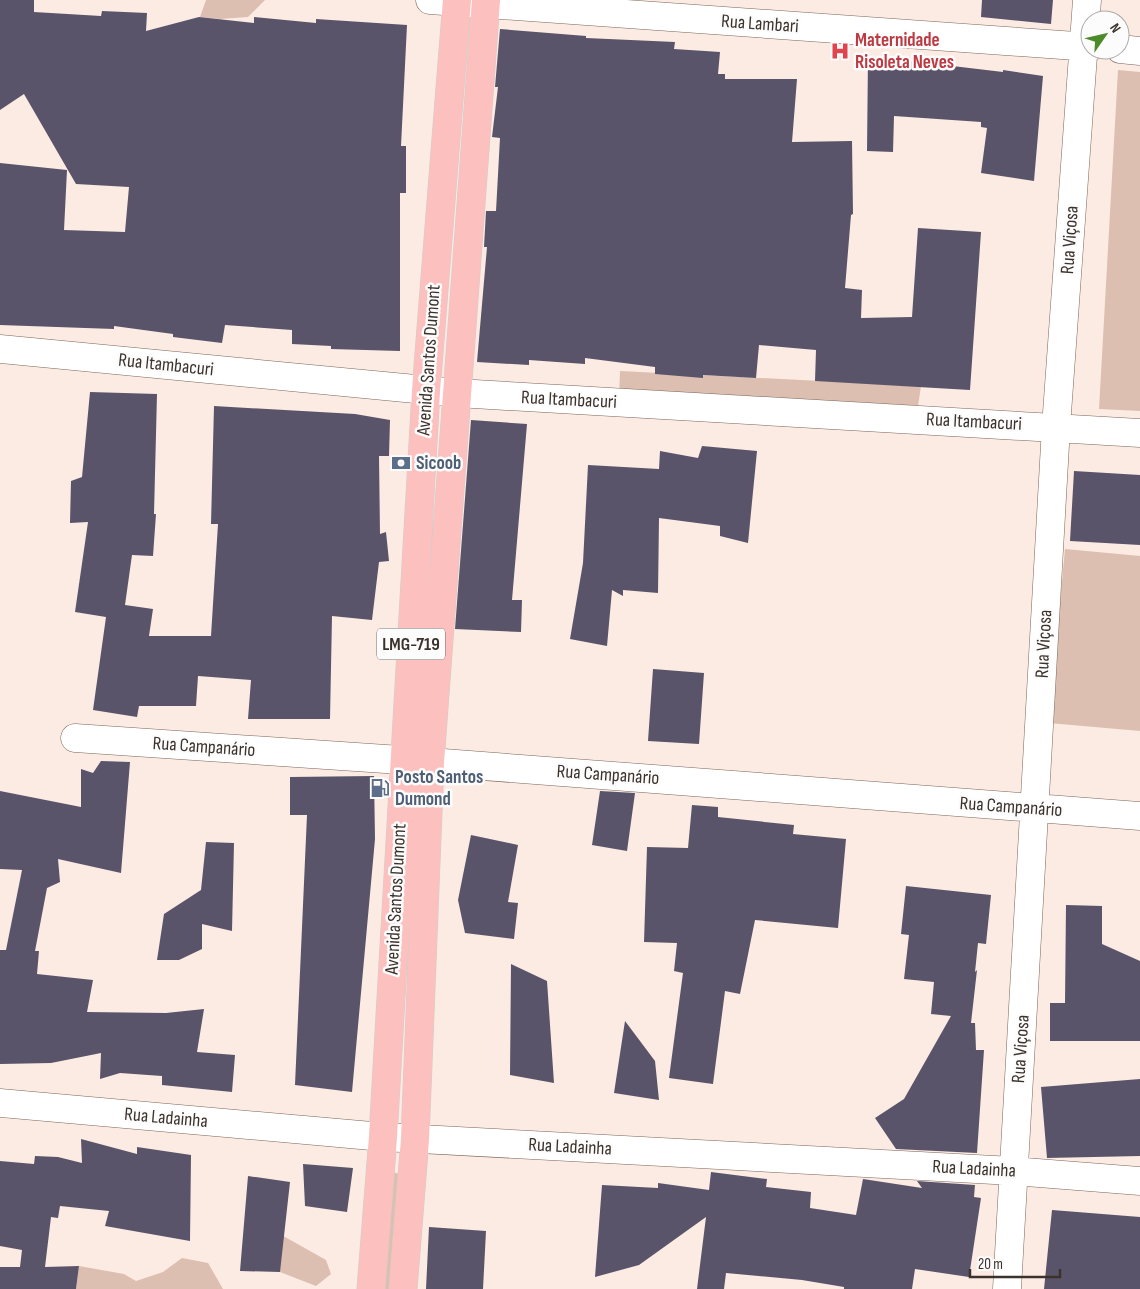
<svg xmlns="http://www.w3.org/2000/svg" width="1140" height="1289" font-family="'Sofia Sans Condensed',sans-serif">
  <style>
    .green { fill: #dcbfb0 }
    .building { fill: #59546a }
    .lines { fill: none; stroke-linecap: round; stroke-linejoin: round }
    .minor-casing { stroke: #7d6559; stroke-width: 29 }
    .major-casing { stroke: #d0cecc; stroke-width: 29 }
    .minor { stroke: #fff; stroke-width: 28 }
    .major { stroke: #fcc0be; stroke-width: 28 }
    .labels { text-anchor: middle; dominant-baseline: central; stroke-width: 5; stroke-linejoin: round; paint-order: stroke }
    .shield { fill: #fcfcfc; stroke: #766f6a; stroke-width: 1 }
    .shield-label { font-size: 18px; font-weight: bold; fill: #3c322c }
    .street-label { font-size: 19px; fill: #3c322c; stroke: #fcfcfc }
    .health-label { font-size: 19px; font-weight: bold; fill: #be3a42; stroke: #fcfcfc; text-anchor: start }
    .service-label { font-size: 19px; font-weight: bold; fill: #4e5e75; stroke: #fcfcfc; text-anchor: start }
  </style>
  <rect width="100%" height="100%" fill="#fcebe3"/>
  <path class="green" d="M206 0H265L248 17 220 19 200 17Z
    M1118 70 1140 72V411L1099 409Z
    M620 371 921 386 918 406 619 397Z
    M1065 549 1140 556V731L1049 723Z
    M393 1172 402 1175 394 1289H384Z
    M278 1233 326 1260 331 1274 316 1286 280 1272 268 1256Z
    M182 1258 208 1263 223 1289H76L79 1266 124 1274 136 1281 163 1272Z"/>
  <path class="building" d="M0 0H34V12L101 16 102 11 147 13 146 31 199 17 254 23V17L316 23V19L407 25 401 146H406V193H400V351L331 349V346L292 344V330L225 325 222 343 173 337V334L114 326V329L0 325V163L67 170 64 230 125 232 129 187 76 184 24 94 0 110Z
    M982 0H1053L1051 24 981 17Z
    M500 29 586 36V38L675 42 674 49 720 52 718 74H725V79H797L792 142 852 141 853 214 851 215 845 288 862 290 861 318 912 317 918 228 981 232 970 390 815 381 816 350 759 345 756 378 703 375V378L655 374V367L585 358V364L529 360V365L477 362 487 247H484L486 211H496L500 138 492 137 498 87H495Z
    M868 56 1003 72V70L1043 76 1034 181 981 173 987 128 981 127V122L894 116 893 152 867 151Z
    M90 392 157 394 154 514H156L153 556 132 555 125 605 153 609 149 636H211L218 524H211L214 406 355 414 390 420 389 456H379L380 534 386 532 389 561 379 562 372 620 332 616 330 719H248L251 680 198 676 196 706H139L137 717 93 710 106 617 75 612 88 522 70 523 71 481 82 477Z
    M471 420 527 424 512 600H522L521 632 455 629Z
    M702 446 757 451 748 543 720 536V526L659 518 658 593 623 590V596L612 590 607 646 570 639 583 563 588 465 659 469 660 451 698 458Z
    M1074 471 1140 475V545L1070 541Z
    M653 669 704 673 699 744 648 741Z
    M101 761 130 762 121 873 58 859 60 882 47 888 35 951H39L37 974 93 980 87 1012 166 1013 204 1009 197 1052 235 1055 232 1092 162 1085V1076L120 1073 100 1079 101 1053 51 1063 0 1064V950H6L22 870 0 869V791L81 807V769L93 773Z
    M374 776 375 839 352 1092 295 1085 307 815H290V777Z
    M600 791 635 793 627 851 592 845Z
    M692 805 718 807V817L794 825 793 834 846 839 838 928 755 920 740 994 725 991 713 1084 669 1078 683 973 674 971 677 943 644 942 647 847 688 848Z
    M471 835 518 845 508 902 518 903 514 939 465 933 458 900Z
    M206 842 234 843 232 931 202 924V949L179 960H157L164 914 201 890Z
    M906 886 991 895 986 944 978 943 975 972 977 970 971 1023H975L976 1050H984L977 1153 896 1149 875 1118 904 1099 951 1016 931 1014 934 982 904 979 909 935 901 934Z
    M1066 905 1102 906V944L1140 961V1041H1050V1003H1065Z
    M511 964 547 981 554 1083 510 1075Z
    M625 1021 655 1061 659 1100 614 1093Z
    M1140 1079V1156L1047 1158 1041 1087Z
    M81 1139 137 1154V1147L191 1155 190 1241 105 1226 109 1211 60 1206 58 1218 51 1217 45 1267 79 1266 76 1289H0V1267H20L22 1250 0 1246V1161L34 1164 35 1156 58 1157 82 1163Z
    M303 1164 353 1168 347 1212 305 1206Z
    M711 1172 767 1179 766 1187 811 1192 810 1208 856 1215 863 1179 922 1188 917 1181 975 1185 974 1197 981 1198 969 1277 915 1269 912 1289H844V1287L802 1280 726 1273 724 1289H697L706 1217 639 1265 595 1277 602 1185 658 1188V1183L709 1190Z
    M248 1176 290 1182 280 1272 240 1271Z
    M1052 1210 1140 1217V1289H1044Z
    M429 1227 486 1231 483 1289H426Z"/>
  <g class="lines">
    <g class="minor-casing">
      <path id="minor" d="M430 0 1090 47
        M1120 49 1140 51
        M0 349 457 393 1140 433
        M75 738 430 762 1140 816
        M0 1103 383 1137 1013 1171 1140 1181
        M1007 1289 1056 427 1087 0"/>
    </g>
    <g class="major-casing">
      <path id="major" d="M371 1289 383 1137 426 391 457 0
        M403 1289 415 1139 430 762 486 0"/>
    </g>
    <use href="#minor" class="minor"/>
    <use href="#major" class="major"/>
  </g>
  <defs>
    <g id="hospital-bare" transform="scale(1.5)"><path d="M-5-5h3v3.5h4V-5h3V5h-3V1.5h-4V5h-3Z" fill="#e0444e" stroke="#fcfcfc" stroke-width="2.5" paint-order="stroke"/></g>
    <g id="bank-bare" transform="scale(1.5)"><path d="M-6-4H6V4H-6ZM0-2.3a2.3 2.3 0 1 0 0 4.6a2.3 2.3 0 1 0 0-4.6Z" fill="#5c6f8a" stroke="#fcfcfc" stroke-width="2.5" paint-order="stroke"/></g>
    <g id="fuel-bare" transform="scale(1.5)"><path d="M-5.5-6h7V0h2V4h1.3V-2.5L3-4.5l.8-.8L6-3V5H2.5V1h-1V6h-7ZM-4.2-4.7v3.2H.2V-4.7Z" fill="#5c6f8a" stroke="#fcfcfc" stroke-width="2.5" paint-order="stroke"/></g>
  </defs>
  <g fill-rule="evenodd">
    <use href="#hospital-bare" x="840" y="51"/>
    <use href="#bank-bare" x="401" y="463"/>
    <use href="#fuel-bare" x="380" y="788"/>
  </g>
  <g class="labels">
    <rect class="shield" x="377" y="628.5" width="68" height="31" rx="4"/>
    <g class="shield-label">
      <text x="411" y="644">LMG-719</text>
    </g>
    <g class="street-label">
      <text transform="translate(760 24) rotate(4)">Rua Lambari</text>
      <text transform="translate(1070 240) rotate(-86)">Rua Viçosa</text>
      <text transform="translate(429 360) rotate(-86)">Avenida Santos Dumont</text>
      <text transform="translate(166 365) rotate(6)">Rua Itambacuri</text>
      <text transform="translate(569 400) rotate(3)">Rua Itambacuri</text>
      <text transform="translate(974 422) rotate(3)">Rua Itambacuri</text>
      <text transform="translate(1044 644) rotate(-87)">Rua Viçosa</text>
      <text transform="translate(204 747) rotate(4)">Rua Campanário</text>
      <text transform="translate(608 775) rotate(4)">Rua Campanário</text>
      <text transform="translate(1011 807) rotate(4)">Rua Campanário</text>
      <text transform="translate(396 899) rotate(-87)">Avenida Santos Dumont</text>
      <text transform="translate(1021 1049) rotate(-86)">Rua Viçosa</text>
      <text transform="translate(166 1118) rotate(5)">Rua Ladainha</text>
      <text transform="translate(570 1147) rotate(3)">Rua Ladainha</text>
      <text transform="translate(974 1169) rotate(3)">Rua Ladainha</text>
    </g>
    <g class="health-label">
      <text x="855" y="40">Maternidade<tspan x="855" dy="22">Risoleta Neves</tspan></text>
    </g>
    <g class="service-label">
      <text x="416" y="463">Sicoob</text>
      <text x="395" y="777">Posto Santos<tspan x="395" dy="22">Dumond</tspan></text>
    </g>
  </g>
  <g transform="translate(1105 35) rotate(56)"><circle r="24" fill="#fcfcfc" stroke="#afaba9"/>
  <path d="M0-4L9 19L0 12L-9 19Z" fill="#4d8a29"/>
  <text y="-8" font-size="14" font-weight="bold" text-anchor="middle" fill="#3c322c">N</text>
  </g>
  <path d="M970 1269v8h90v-8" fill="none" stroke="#3c322c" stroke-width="2.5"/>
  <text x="978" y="1269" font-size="15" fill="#3c322c" stroke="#fcfcfc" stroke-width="4" paint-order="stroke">20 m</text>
</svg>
